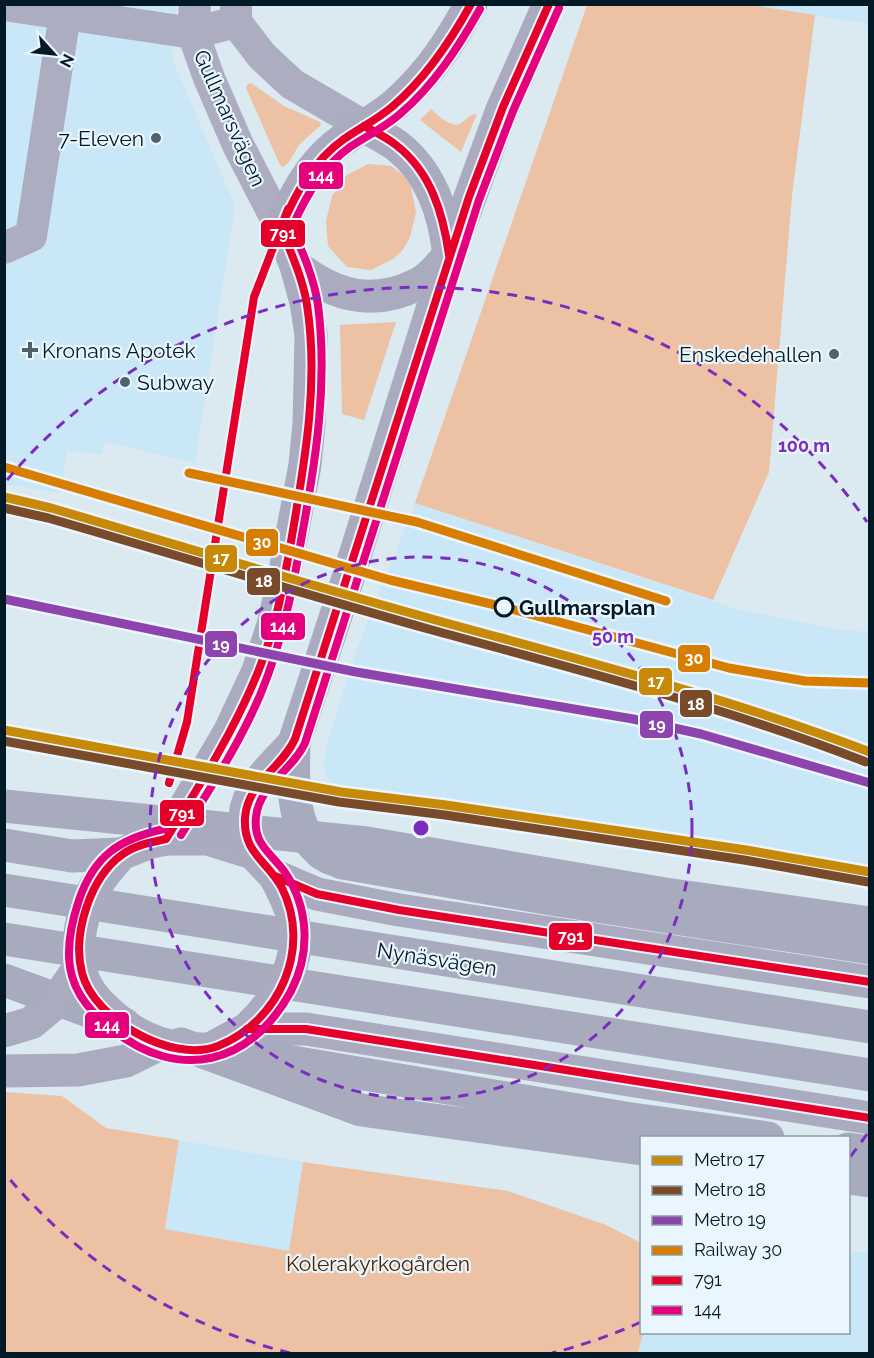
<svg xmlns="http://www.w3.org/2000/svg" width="874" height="1358" font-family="Raleway,sans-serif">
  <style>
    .built { fill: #cae7f8 }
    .green { fill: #ecc1a4 }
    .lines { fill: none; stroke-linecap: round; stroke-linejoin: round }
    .minor { stroke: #acadc0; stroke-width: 32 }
    .secondary { stroke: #aaabbf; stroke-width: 33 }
    .trunk { stroke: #a8aabd; stroke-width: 33 }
    .secondary-bridge { stroke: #aaabbf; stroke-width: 33 }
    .trunk-bridge { stroke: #a8aabd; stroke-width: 33 }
    .bus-1-casing { stroke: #eaf6fd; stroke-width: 12 }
    .bus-2-casing { stroke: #eaf6fd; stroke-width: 12 }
    .bus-1 { stroke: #e4002b; stroke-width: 8 }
    .bus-2 { stroke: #e5007d; stroke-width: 8 }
    .rail-1-casing { stroke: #eaf6fd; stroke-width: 14 }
    .rail-1 { stroke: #d77d00; stroke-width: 9 }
    .metro-1-casing { stroke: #eaf6fd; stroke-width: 14 }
    .metro-2-casing { stroke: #eaf6fd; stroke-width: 14 }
    .metro-3-casing { stroke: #eaf6fd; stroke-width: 14 }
    .metro-1 { stroke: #c68a08; stroke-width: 9 }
    .metro-2 { stroke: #7a4b2a; stroke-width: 9 }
    .metro-3 { stroke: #8e44ad; stroke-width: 9 }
    .ring { fill: none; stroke: #7b2cbf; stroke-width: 3; stroke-dasharray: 10 8 }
    .poi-dot { fill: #4e626d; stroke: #eaf6fd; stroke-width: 2 }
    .stop-dot { fill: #eaf6fd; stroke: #021a26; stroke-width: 3 }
    .labels { text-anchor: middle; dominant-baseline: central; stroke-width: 4.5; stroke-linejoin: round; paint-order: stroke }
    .street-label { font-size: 21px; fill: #021a26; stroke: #eaf6fd }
    .poi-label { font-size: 21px; fill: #021a26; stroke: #eaf6fd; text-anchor: end }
    .stop-label { font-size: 21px; font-weight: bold; fill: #021a26; stroke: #eaf6fd; text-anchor: start }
    .park-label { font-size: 21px; fill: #4d2200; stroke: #eaf6fd }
    .centre { fill: #7b2cbf; stroke: #eaf6fd; stroke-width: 3 }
    .ring-label { font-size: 18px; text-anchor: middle; font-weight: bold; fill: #7b2cbf; stroke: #eaf6fd; stroke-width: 4.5; stroke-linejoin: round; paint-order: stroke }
    .line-badge { stroke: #eaf6fd; stroke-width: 2 }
    .badge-label { font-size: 16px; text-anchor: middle; font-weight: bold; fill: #fff }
  </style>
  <rect width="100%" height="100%" fill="#dbe9f1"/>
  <path class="built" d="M757 4 869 5V24L757 6Z
    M4 5H177L172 58 235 206 195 463 105 442 102 454 67 451 61 493 5 484Z
    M415 503 736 609 834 629 869 632V884L820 874 619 848 337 803 323 765 329 737 356 651Z
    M179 1140 303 1162 289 1251 165 1229Z
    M849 1252H869V1353L638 1354 643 1333 848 1332Z"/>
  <path class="green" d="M757 4 758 6 815 15 792 196 769 472 713 600 415 503 587 5Z
    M251 83 284 106 320 122 321 125 299 145 289 162 283 167 280 165 246 88 248 84Z
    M431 109C440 117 446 124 458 125L472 115 477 114 461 152 420 120Z
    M368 164 391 166 404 176 411 187 416 213 410 237 403 250 393 259 371 270 347 267 328 246 326 221 332 196 347 175Z
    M396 322 364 420 342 414 340 325Z
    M5 1092 62 1096 106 1128 179 1140 165 1229 289 1251 303 1162 508 1191 606 1225 641 1243 643 1333 638 1353H5Z"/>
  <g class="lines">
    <path class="minor" d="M195 4 193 33 209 78 238 145 281 228
      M236 4V22L262 56 292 84 364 126
      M4 5 193 33 236 22
      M4 248 31 236 65 14"/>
    <path class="secondary" d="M296 266C334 296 373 307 418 284 431 278 440 265 449 255 444 212 431 172 396 145 386 138 374 132 364 126
      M229 733 258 671 273 625 283 582 305 465 309 424 311 335 306 302 296 266 281 228C294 196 309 167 336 145 356 129 382 118 400 100 432 70 450 42 471 4
      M294 743 342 597 449 255 502 110 549 4
      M121 854 151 842 166 839H207L253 853 275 876 317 894 399 910 870 982
      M210 1049 247 1029H306L870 1118
      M4 1071 78 1070 126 1061 160 1044"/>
    <path class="trunk" d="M4 806 367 843 665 894 870 923
      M4 845 72 856 121 854
      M343 863 551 899 870 948
      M4 890 870 1027
      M4 939 870 1075
      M4 980 124 1024
      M181 1044 361 1110 642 1149
      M257 1056 625 1118 768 1138
      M848 1149 870 1152
      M848 1178 870 1181"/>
    <path class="secondary-bridge" d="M166 839 229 733
      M253 853C249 841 244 828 245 816 247 787 276 763 294 743
      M121 854C111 866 100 877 93 891 80 917 72 957 86 985 92 997 102 1007 113 1016 142 1042 172 1050 210 1049
      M247 1029C276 1001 304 962 293 919 290 904 282 890 275 876
      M4 1031 31 1023 54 1004 79 968"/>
    <path class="trunk-bridge" d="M294 743C293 776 290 825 318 850 324 857 335 860 343 863"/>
    <g class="bus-1-casing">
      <path id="bus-1" d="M471 4C450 42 426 78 393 106 378 119 360 128 344 139 313 161 295 194 281 228 291 253 303 279 307 305 319 382 305 460 292 536 284 582 276 628 258 672 234 731 200 785 166 839 152 842 135 845 123 854 90 877 72 934 82 973 94 1020 173 1064 218 1046 280 1021 312 948 282 888 268 861 243 854 245 818 247 783 282 768 295 739L469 197 503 107 549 4
        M364 126C375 132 386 137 396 145 431 172 443 213 449 255
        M169 783 187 722 254 297 288 209
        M275 876 317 894 399 910 870 982
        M247 1029H306L870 1118"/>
    </g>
    <g class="bus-2-casing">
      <path id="bus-2" d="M164 829C119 839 94 856 79 900 71 924 65 952 72 976 78 999 95 1016 113 1030 179 1082 251 1065 291 991 311 953 309 907 284 871 270 852 253 844 256 817 259 785 293 770 305 743L479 200 513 111 559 8
        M181 835C210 789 240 743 261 693 282 642 293 589 302 535 316 459 328 383 318 305 314 278 303 253 292 228 305 197 322 167 350 147 367 136 385 127 400 114 434 85 458 48 480 9"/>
    </g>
    <use href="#bus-1" class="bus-1"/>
    <use href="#bus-2" class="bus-2"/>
    <g class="rail-1-casing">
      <path id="rail-1" d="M4 467 390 580 504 607 729 668 805 681 870 683
        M189 473 417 522 666 601"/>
    </g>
    <use href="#rail-1" class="rail-1"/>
    <g class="metro-1-casing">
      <path id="metro-1" d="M4 497 51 508C180 546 309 585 439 621 584 661 729 698 870 752
        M4 730 341 792 446 805 746 850 870 872"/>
    </g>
    <g class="metro-2-casing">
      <path id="metro-2" d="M4 508 48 518C176 555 304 594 432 630 578 670 725 707 866 762
        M4 741 339 802 445 815 744 860 868 882"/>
    </g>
    <g class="metro-3-casing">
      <path id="metro-3" d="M4 599 356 672 633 719 701 734 870 783"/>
    </g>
    <use href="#metro-1" class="metro-1"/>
    <use href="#metro-2" class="metro-2"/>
    <use href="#metro-3" class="metro-3"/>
  </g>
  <g class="ring">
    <circle cx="421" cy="828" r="271"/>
    <path d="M867 1134A541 541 0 0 1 850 1157M641 1322A541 541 0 0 1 552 1353M290 1353A541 541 0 0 1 7 1176M7 480A541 541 0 0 1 867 522"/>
  </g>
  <g class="poi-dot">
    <circle cx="156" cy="138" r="6"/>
    <path d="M27 341h6v6h6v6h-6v6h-6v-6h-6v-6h6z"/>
    <circle cx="834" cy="354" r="6"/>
    <circle cx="125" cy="382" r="6"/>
  </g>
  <circle class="stop-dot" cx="504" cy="607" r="9"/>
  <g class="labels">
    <g class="street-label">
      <text transform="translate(230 118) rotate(66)">Gullmarsvägen</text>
      <text transform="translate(437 959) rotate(9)">Nynäsvägen</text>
    </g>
    <g class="poi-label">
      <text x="144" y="138">7-Eleven</text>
      <text x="42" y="350" text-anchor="start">Kronans Apotek</text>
      <text x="822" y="354">Enskedehallen</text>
      <text x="137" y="382" text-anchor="start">Subway</text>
    </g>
    <g class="stop-label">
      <text x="519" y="607">Gullmarsplan</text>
    </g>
    <g class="park-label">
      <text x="378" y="1263">Kolerakyrkogården</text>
    </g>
  </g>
  <circle cx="421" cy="828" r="9" class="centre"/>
  <g class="ring-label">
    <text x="804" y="452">100 m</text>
    <text x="613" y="643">50 m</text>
  </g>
  <g class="line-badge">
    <rect x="298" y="161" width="46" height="29" rx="6" fill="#e5007d"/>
    <rect x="260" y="219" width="46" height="29" rx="6" fill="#e4002b"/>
    <rect x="245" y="528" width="34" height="29" rx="6" fill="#d77d00"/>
    <rect x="204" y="544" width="34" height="29" rx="6" fill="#c68a08"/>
    <rect x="246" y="567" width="35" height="29" rx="6" fill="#7a4b2a"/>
    <rect x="260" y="612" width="46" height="29" rx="6" fill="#e5007d"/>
    <rect x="204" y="630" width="34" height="28" rx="6" fill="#8e44ad"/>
    <rect x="677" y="644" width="34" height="29" rx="6" fill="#d77d00"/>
    <rect x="638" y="667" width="35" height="29" rx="6" fill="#c68a08"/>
    <rect x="679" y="689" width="34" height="29" rx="6" fill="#7a4b2a"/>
    <rect x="639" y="710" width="35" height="29" rx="6" fill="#8e44ad"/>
    <rect x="159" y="799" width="46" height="28" rx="6" fill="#e4002b"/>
    <rect x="548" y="922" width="45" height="29" rx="6" fill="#e4002b"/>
    <rect x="84" y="1011" width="46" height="28" rx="6" fill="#e5007d"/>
  </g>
  <g class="badge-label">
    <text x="321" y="181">144</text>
    <text x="283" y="239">791</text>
    <text x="262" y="548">30</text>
    <text x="221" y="564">17</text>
    <text x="264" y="587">18</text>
    <text x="283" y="632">144</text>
    <text x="221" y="650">19</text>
    <text x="694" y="664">30</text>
    <text x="656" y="687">17</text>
    <text x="696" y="710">18</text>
    <text x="657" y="730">19</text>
    <text x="182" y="819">791</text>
    <text x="571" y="942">791</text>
    <text x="107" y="1031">144</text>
  </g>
  <rect width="874" height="1358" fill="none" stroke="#021a26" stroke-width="12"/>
  <rect x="640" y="1136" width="210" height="198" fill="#eaf6fd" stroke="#8d9ea7" stroke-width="1.5"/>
  <rect x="652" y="1156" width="30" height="9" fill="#c68a08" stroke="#8d9ea7" stroke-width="1.5"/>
  <text x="694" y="1166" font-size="18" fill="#021a26">Metro 17</text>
  <rect x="652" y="1186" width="30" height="9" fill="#7a4b2a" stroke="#8d9ea7" stroke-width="1.5"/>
  <text x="694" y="1196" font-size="18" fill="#021a26">Metro 18</text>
  <rect x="652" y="1216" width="30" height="9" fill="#8e44ad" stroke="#8d9ea7" stroke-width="1.5"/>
  <text x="694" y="1226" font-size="18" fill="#021a26">Metro 19</text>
  <rect x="652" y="1246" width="30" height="9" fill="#d77d00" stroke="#8d9ea7" stroke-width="1.5"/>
  <text x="694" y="1256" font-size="18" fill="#021a26">Railway 30</text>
  <rect x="652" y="1276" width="30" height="9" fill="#e4002b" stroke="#8d9ea7" stroke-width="1.5"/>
  <text x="694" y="1286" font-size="18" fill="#021a26">791</text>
  <rect x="652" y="1306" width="30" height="9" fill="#e5007d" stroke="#8d9ea7" stroke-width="1.5"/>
  <text x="694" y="1316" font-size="18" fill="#021a26">144</text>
  <g transform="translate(54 54) rotate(117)" stroke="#eaf6fd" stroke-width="4.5" paint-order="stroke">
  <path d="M0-4.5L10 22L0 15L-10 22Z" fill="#021a26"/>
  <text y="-9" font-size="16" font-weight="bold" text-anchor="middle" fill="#021a26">N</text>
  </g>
</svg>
